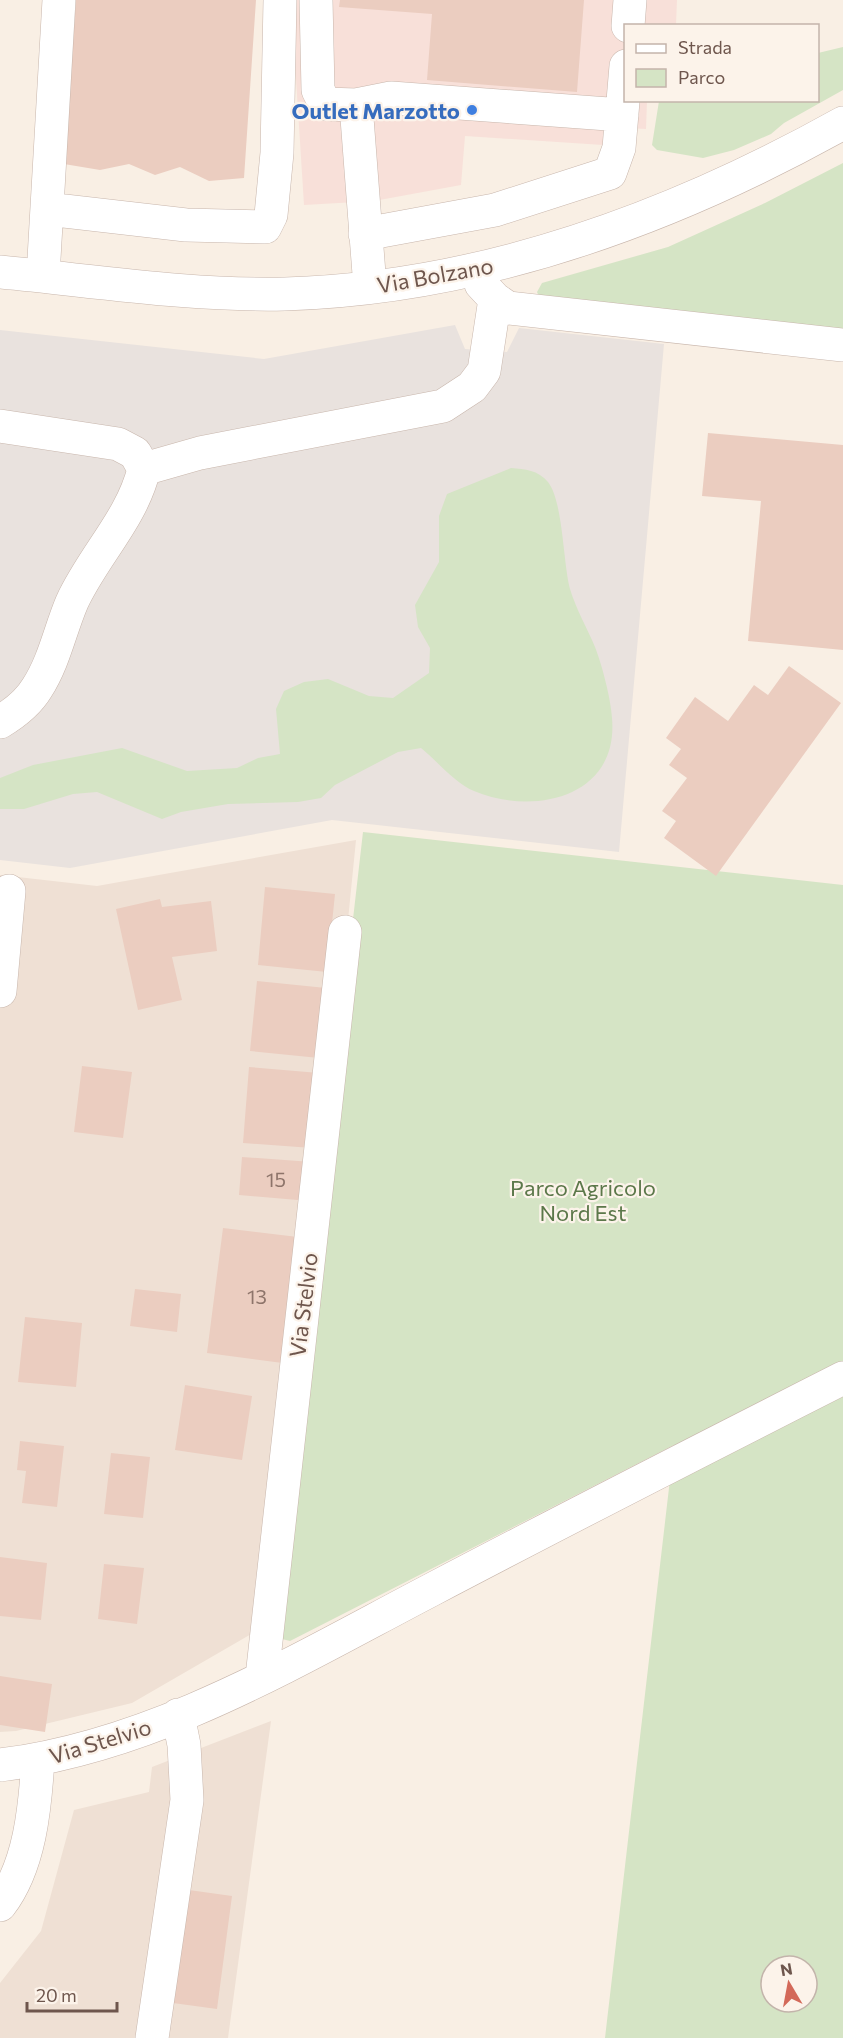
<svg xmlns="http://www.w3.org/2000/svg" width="843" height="2038" font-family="Commissioner,sans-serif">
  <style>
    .residential { fill: #efe0d4 }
    .commercial { fill: #f8e0d9 }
    .industrial { fill: #e9e2de }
    .green { fill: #d5e4c5; fill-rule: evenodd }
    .building { fill: #ebcdc0 }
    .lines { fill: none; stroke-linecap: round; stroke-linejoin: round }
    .minor-casing { stroke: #c8b6ac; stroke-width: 34 }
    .minor { stroke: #fff; stroke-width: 33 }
    .shop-dot { fill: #3f7fe0; stroke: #fcf3ea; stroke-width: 2 }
    .labels { text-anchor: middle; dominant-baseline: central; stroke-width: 4.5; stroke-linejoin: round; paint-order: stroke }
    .number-label { font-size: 20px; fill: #8d746a }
    .shop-label { font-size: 22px; font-weight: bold; fill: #366cbe; stroke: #fcf3ea; text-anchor: end }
    .street-label { font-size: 22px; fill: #6e564d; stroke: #fcf3ea }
    .park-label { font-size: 22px; fill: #5c784a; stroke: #fcf3ea }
  </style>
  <rect width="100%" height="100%" fill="#f9efe4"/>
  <path class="residential" d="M356 840 348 920 253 1633 132 1703 16 1731 0 1732V875L97 886Z
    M271 1721 228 2038H0V1983L41 1931 74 1810 149 1792 152 1767Z"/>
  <path class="commercial" d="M291 0H677L676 25 626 26V100L647 101 646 129 609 127 603 145 465 136 461 185 374 201 304 205Z"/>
  <path class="industrial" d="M455 325 465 349 507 352 519 328 664 344 619 852 332 820 70 868 0 860V330L264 359Z"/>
  <path class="green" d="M843 47V90L784 123 771 134 734 150 703 158 657 150 652 145 659 101 818 100V53Z
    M843 163V339L541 301 537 292 542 283 668 247 765 203Z
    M511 468C525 469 538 470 548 482 563 501 563 562 570 589 576 609 587 628 595 647 602 665 611 699 612 718 619 798 533 816 474 791 457 785 436 760 421 748L398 752 335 785 321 798 298 802 228 804 181 812 162 819 97 792 73 794 24 809H0V778L33 765 122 748 187 771 237 768 258 758 280 754 276 709 284 691 304 682 328 679 369 696 393 698 429 673 430 648 418 627 415 605 439 562V516L447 494Z
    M363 832 843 885V2038H605L674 1445 290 1641 282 1639 272 1625ZM771 1966H807V2002H771Z"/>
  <path class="building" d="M76 0H256L244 178 209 181 180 167 155 175 129 164 100 170 64 164Z
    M340 0H584L577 92 427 80 432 14 339 7Z
    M708 433 843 445V650L748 641 761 501 702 496Z
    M789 666 841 703 716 876 664 838 676 821 662 811 687 778 669 765 681 749 666 738 695 697 728 721 754 685 768 695Z
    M265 887 335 894 327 972 258 965Z
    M160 899 162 907 211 901 217 951 172 957 182 1000 138 1010 116 909Z
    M257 981 326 988 319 1058 250 1051Z
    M82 1066 132 1072 123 1138 74 1132Z
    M249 1067 319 1073 312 1148 243 1143Z
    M242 1157 312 1162 309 1201 239 1195Z
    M223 1228 306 1238 290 1364 207 1353Z
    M135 1289 181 1294 177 1332 130 1326Z
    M25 1317 82 1323 76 1387 18 1382Z
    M185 1385 252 1396 242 1460 175 1450Z
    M20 1441 64 1446 57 1507 22 1503 26 1471 17 1470Z
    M111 1453 150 1457 143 1518 104 1514Z
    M0 1557 47 1563 41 1620 0 1616Z
    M104 1564 144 1568 137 1624 98 1619Z
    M0 1676 52 1684 45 1732 0 1725Z
    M189 1890 232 1896 217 2009 173 2003Z"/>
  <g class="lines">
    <g class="minor-casing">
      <path id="minor" d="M316 0 318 90 325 104 356 105 370 287
        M628 26 630 0
        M356 105 391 98 622 115
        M47 209 186 225 265 227 271 215 277 153 280 0
        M365 234 495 210 610 173 619 148 626 66
        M0 272C95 281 189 296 285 294 484 288 671 219 843 123
        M43 276 59 0
        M481 284 495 299 508 308 843 345
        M0 426 118 444 135 453 144 469C132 519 93 556 72 602 60 630 54 662 37 688 28 703 15 713 0 722
        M144 469 200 453 443 406 472 387 484 371 495 299
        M0 991 9 891
        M262 1677 345 932
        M0 1765C155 1746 295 1661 431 1590 568 1518 705 1448 843 1378
        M0 1905C30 1866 35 1808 38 1760
        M152 2038 187 1800 184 1745 178 1715"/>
    </g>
    <use href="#minor" class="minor"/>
  </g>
  <circle class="shop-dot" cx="472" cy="110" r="6"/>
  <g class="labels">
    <g class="number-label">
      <text x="276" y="1179">15</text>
      <text x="257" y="1296">13</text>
    </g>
    <g class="shop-label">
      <text x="460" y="110">Outlet Marzotto</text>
    </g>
    <g class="street-label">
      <text transform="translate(435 275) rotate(-10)">Via Bolzano</text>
      <text transform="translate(303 1305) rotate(-83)">Via Stelvio</text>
      <text transform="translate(100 1741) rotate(-17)">Via Stelvio</text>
    </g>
    <g class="park-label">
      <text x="583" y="1187">Parco Agricolo<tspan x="583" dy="25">Nord Est</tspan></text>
    </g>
  </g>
  <rect x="624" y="24" width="195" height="78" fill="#fcf3ea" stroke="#c3b4ab" stroke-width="1.5"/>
  <rect x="636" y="44" width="30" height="9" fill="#ffffff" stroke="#c3b4ab" stroke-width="1.5"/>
  <text x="678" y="54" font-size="18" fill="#6e564d">Strada</text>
  <rect x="636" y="69" width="30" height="18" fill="#d5e4c5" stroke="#c3b4ab" stroke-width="1.5"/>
  <text x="678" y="84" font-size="18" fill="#6e564d">Parco</text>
  <g transform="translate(789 1984) rotate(350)"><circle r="28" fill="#fcf3ea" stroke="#c3b4ab" stroke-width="1.5"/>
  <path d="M0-4.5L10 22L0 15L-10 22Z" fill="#d36959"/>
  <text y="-9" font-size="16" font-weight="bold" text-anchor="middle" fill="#6e564d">N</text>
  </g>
  <path d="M27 2002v9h90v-9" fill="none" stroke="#6e564d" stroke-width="3"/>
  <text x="36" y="2002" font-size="18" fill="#6e564d" stroke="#fcf3ea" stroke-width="4.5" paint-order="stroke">20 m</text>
</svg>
